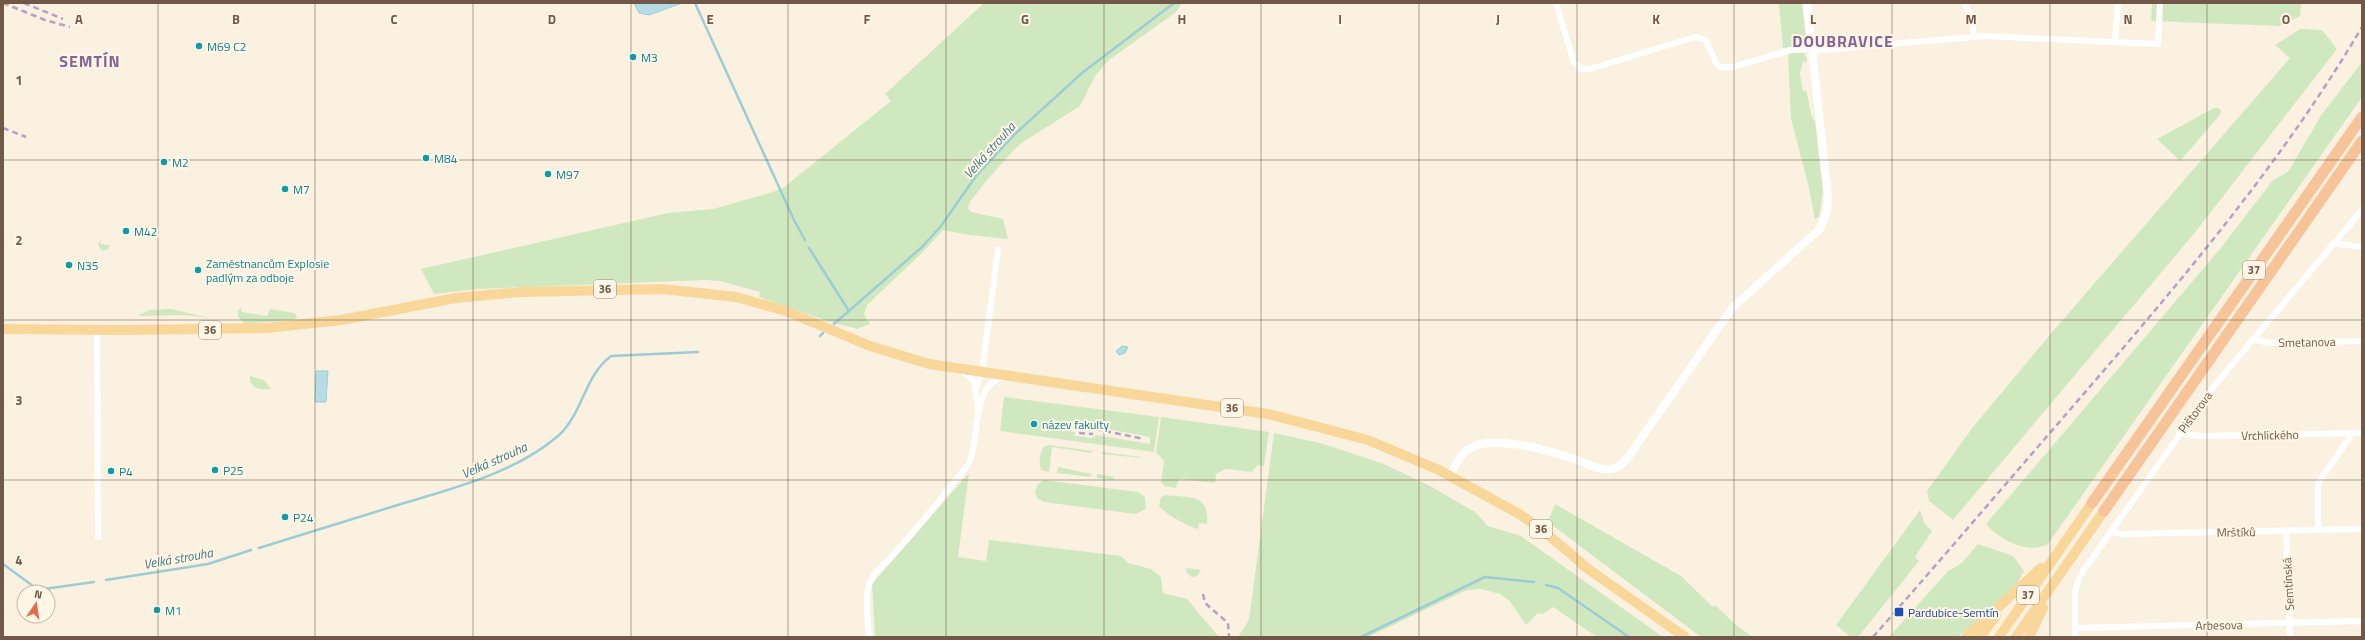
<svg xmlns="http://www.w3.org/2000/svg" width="2365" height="640" font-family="'Titillium Web',sans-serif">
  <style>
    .green { fill: #d0e8c0; fill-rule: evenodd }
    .water { fill: #b6dde4; stroke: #9dccd5 }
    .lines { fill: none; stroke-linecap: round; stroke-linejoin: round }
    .stream { stroke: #9dccd5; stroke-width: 2.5 }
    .minor { stroke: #fff; stroke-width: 6 }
    .tertiary { stroke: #fff; stroke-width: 8 }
    .primary { stroke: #f9d79a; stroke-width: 10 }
    .trunk { stroke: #f7c49a; stroke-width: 11 }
    .rail { stroke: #b4a1c4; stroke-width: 2.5; stroke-dasharray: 6 4; stroke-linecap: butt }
    .grid { fill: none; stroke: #725849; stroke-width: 1; stroke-opacity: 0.55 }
    .culture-dot { fill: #0f9aa8; stroke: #fff6e7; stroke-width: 1.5 }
    .transit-dot { fill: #1a4fb4; stroke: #fff6e7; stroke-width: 1.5 }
    .labels { text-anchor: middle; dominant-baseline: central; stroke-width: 4; stroke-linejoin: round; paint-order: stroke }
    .shield { fill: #fff6e7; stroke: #9c8778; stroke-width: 1 }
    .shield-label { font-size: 11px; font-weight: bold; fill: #725849 }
    .culture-label { font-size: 12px; fill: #0d838f; stroke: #fff6e7; text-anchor: start }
    .street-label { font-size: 12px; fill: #725849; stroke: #fff6e7 }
    .transit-label { font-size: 12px; fill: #164399; stroke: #fff6e7; text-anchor: start }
    .water-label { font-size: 13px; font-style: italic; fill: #437985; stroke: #fff6e7 }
    .district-label { font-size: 16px; font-weight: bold; letter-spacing: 1px; fill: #856495; stroke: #fff6e7 }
    .grid-label { font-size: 13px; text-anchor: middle; font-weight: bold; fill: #725849; stroke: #fff6e7; stroke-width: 4; stroke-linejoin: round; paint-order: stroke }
  </style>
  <rect width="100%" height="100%" fill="#fbf1e1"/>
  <path class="green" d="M984 3H1182L1176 12 1109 60 1095 76 1080 106 1023 142 1014 150 986 181 970 202 968 208 971 212 1003 219 1008 239 970 235 943 230 923 252 867 305 864 314 870 324 857 329 824 320 759 297 760 292 720 281 705 280 479 289 434 294 421 269 668 213 713 209 776 191 783 188 891 101 885 94Z
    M1779 3H1802L1806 40 1803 45 1783 48Z
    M2152 3H2301L2300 16 2280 26 2151 21Z
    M2300 29 2322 30 2337 49 2197 230 1953 520 1929 501 1927 491 1973 427 2054 330 2290 58 2275 45Z
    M1791 53H1804L1807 58 1806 63 1803 61 1800 74 1803 91H1806C1810 99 1808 114 1815 121L1823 192 1819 217 1815 219 1808 184 1791 119 1788 54Z
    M2362 62V97L2048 544C2028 555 2000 540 1986 524L2220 249 2273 180 2288 172 2322 114Z
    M2214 108H2219L2221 111 2219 116 2180 161 2157 139Z
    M101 240 100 244 110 245 108 249 103 251 100 249 98 244Z
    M241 307 242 312 267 316 270 309 295 313 297 317 294 320 245 324 238 317V311Z
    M171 309 210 318 184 315 141 316 139 315 150 310Z
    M250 376 264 380 271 389C261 390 249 389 250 376Z
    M1004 397 1159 417 1154 452 1000 431ZM1065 421 1150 437V444L1096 435 1093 438 1075 436V432L1063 430Z
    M1161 417 1269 432 1264 466 1258 465 1251 472 1226 469 1216 474 1215 483 1179 479 1176 488 1164 486 1161 482 1164 461 1156 452Z
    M1274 433 1320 443 1384 464 1430 486 1475 512 1488 526 1521 536 1663 637H1597L1553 607 1543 614 1538 613 1526 625 1509 600 1500 594 1481 589 1467 590 1452 597 1368 637H1238L1249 620Z
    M1045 446 1049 445 1092 451V453L1052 447 1049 472 1041 470C1038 463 1040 451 1045 446Z
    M1102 452 1141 457 1142 458 1102 454Z
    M1058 467 1092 474 1091 477 1057 473Z
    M969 473 958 557 986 561 989 540 1121 556 1128 563 1151 569 1161 577 1163 593 1187 599 1219 637H875L872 584Z
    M1097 474 1114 477V480L1097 478Z
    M1044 480 1138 492 1145 497 1146 509 1135 514 1044 502 1037 498 1035 492 1038 484Z
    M1166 495C1189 498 1210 493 1207 524L1199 523 1198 529C1189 527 1165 514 1159 506L1161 497Z
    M1555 504 1681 576 1713 607 1715 605 1736 625 1753 637H1701L1548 522Z
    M1920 510 1924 523 1932 531 1915 557 1919 561 1858 637H1851L1836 625Z
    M1978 544 2013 556 2024 571 2016 586 1958 637H1889L1948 571 1962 563Z
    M1186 568 1201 570 1197 576 1192 577 1187 573Z"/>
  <path class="water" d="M634 3H682L649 15 639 13Z
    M1122 346 1128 347 1125 353 1119 355 1116 351Z
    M316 371H328L326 402H315Z"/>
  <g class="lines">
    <path class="stream" d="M695 3 794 220 805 240
      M809 248 849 311
      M834 324 922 247 941 226 976 176 1015 134 1082 73 1174 3
      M820 336 823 333
      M259 548C306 533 354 519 401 504 454 488 515 473 558 436 583 414 584 376 611 356L698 352
      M3 564 33 586 44 589 94 582
      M106 580 208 564 251 550
      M1546 585 1558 588 1629 637
      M1361 637 1485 577 1534 582"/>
    <path class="minor" d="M1556 3 1574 63 1581 69H1590L1695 37 1706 40 1716 63 1721 67H1733L1791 50 1812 48
      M1964 3 1972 17 1974 37
      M2115 41 2118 3
      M1812 51 1984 36 2158 44 2160 3
      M2333 243 2362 247
      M97 330 98 537
      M2253 339 2268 343 2362 341
      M962 371 974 381 978 408
      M976 388 982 373 998 249
      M2179 433 2200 436 2362 433
      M2318 530V483L2352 434
      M2286 531 2290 637
      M2111 532 2121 534 2362 529
      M2075 628 2362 621
      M869 637C868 622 865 603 868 588 871 574 884 565 893 555 913 533 932 510 950 487 956 479 964 471 969 463 980 439 971 385 1003 377
      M2075 637V593L2079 577 2214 386 2362 210"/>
    <path class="tertiary" d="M1450 475C1455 466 1459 456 1467 450 1489 433 1547 450 1571 458 1584 462 1596 470 1609 469 1618 469 1624 462 1629 456L1732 308 1820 229 1827 211 1828 196 1807 3"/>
    <path class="primary" d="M3 329 121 330 267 328 341 320 456 298 522 292 662 289 736 297 786 311 870 346 929 364 1268 414 1368 440 1439 470 1521 515 1547 534 1586 567
      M1581 564 1685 637
      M1966 637 2041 568
      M1980 637 1996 616
      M1999 637 2092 503
      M2016 637 2104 511
      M2029 637 2043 608"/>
    <path class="trunk" d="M2092 503 2362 117
      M2104 511 2362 141"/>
    <path class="rail" d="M3 3 45 20 70 27
      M24 3 63 19
      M3 128 26 137
      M1066 423 1144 439
      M1079 433 1093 434
      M1203 594 1205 603 1228 623 1229 637
      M1873 637C1945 555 2016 472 2087 390 2187 274 2284 159 2362 27"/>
  </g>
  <path class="grid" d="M158 3V637M315 3V637M473 3V637M631 3V637M788 3V637M946 3V637M1104 3V637M1261 3V637M1419 3V637M1577 3V637M1734 3V637M1892 3V637M2050 3V637M2207 3V637M3 160H2362M3 320H2362M3 480H2362"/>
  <g class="culture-dot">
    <circle cx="199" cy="46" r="4"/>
    <circle cx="633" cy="57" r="4"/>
    <circle cx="426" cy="158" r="4"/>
    <circle cx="164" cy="162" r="4"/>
    <circle cx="548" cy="174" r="4"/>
    <circle cx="285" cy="189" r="4"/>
    <circle cx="126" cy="231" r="4"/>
    <circle cx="69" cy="265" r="4"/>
    <circle cx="198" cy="270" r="4"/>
    <circle cx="1034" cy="424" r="4"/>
    <circle cx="215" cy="470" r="4"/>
    <circle cx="111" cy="471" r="4"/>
    <circle cx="285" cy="517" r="4"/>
    <circle cx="157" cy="610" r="4"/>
  </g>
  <rect class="transit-dot" x="1894" y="607" width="10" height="10" rx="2"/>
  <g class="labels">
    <g class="shield">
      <rect x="2243" y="261" width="22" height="18" rx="3"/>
      <rect x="594" y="280" width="22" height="18" rx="3"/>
      <rect x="199" y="321" width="22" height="18" rx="3"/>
      <rect x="1221" y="399" width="22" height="18" rx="3"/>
      <rect x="1530" y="520" width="22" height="18" rx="3"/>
      <rect x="2017" y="586" width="22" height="18" rx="3"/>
    </g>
    <g class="shield-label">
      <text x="2254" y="270">37</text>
      <text x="605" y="289">36</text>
      <text x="210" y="330">36</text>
      <text x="1232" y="408">36</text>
      <text x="1541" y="529">36</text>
      <text x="2028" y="595">37</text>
    </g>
    <g class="culture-label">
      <text x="207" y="46">M69 C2</text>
      <text x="641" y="57">M3</text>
      <text x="434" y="158">M84</text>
      <text x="172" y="162">M2</text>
      <text x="556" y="174">M97</text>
      <text x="293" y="189">M7</text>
      <text x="134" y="231">M42</text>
      <text x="206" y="263">Zaměstnancům Explosie<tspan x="206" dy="14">padlým za odboje</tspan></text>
      <text x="77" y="265">N35</text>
      <text x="1042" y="424">název fakulty</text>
      <text x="223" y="470">P25</text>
      <text x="119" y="471">P4</text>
      <text x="293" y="517">P24</text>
      <text x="165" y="610">M1</text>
    </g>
    <g class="street-label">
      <text transform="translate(2307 342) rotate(-1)">Smetanova</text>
      <text transform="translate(2195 412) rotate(-54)">Pištorova</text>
      <text transform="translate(2270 435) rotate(-1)">Vrchlického</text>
      <text transform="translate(2236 532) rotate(-1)">Mrštíků</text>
      <text transform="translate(2288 584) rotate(-93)">Semtínská</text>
      <text transform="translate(2219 625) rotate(-1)">Arbesova</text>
    </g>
    <g class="transit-label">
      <text x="1908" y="612">Pardubice-Semtín</text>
    </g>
    <g class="water-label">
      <text transform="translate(989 150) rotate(-48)">Velká strouha</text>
      <text transform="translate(494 460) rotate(-24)">Velká strouha</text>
      <text transform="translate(178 558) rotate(-10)">Velká strouha</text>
    </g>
    <g class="district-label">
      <text x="1843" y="41">DOUBRAVICE</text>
      <text x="90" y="61">SEMTÍN</text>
    </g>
  </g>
  <g class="grid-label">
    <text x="79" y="24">A</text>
    <text x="236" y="24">B</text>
    <text x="394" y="24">C</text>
    <text x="552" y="24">D</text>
    <text x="710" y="24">E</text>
    <text x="867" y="24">F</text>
    <text x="1025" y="24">G</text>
    <text x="1182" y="24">H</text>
    <text x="1340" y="24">I</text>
    <text x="1498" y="24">J</text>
    <text x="1656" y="24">K</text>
    <text x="1813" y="24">L</text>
    <text x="1971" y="24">M</text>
    <text x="2128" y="24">N</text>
    <text x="2286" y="24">O</text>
    <text x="19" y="85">1</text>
    <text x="19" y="245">2</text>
    <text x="19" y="405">3</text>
    <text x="19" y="565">4</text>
  </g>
  <rect width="2365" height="640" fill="none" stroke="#725849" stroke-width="8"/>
  <g transform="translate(36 604) rotate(13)"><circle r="19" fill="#fff6e7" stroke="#c7b7a8"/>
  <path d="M0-3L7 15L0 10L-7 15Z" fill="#e36d48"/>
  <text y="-6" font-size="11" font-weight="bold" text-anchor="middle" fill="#725849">N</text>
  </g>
</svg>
